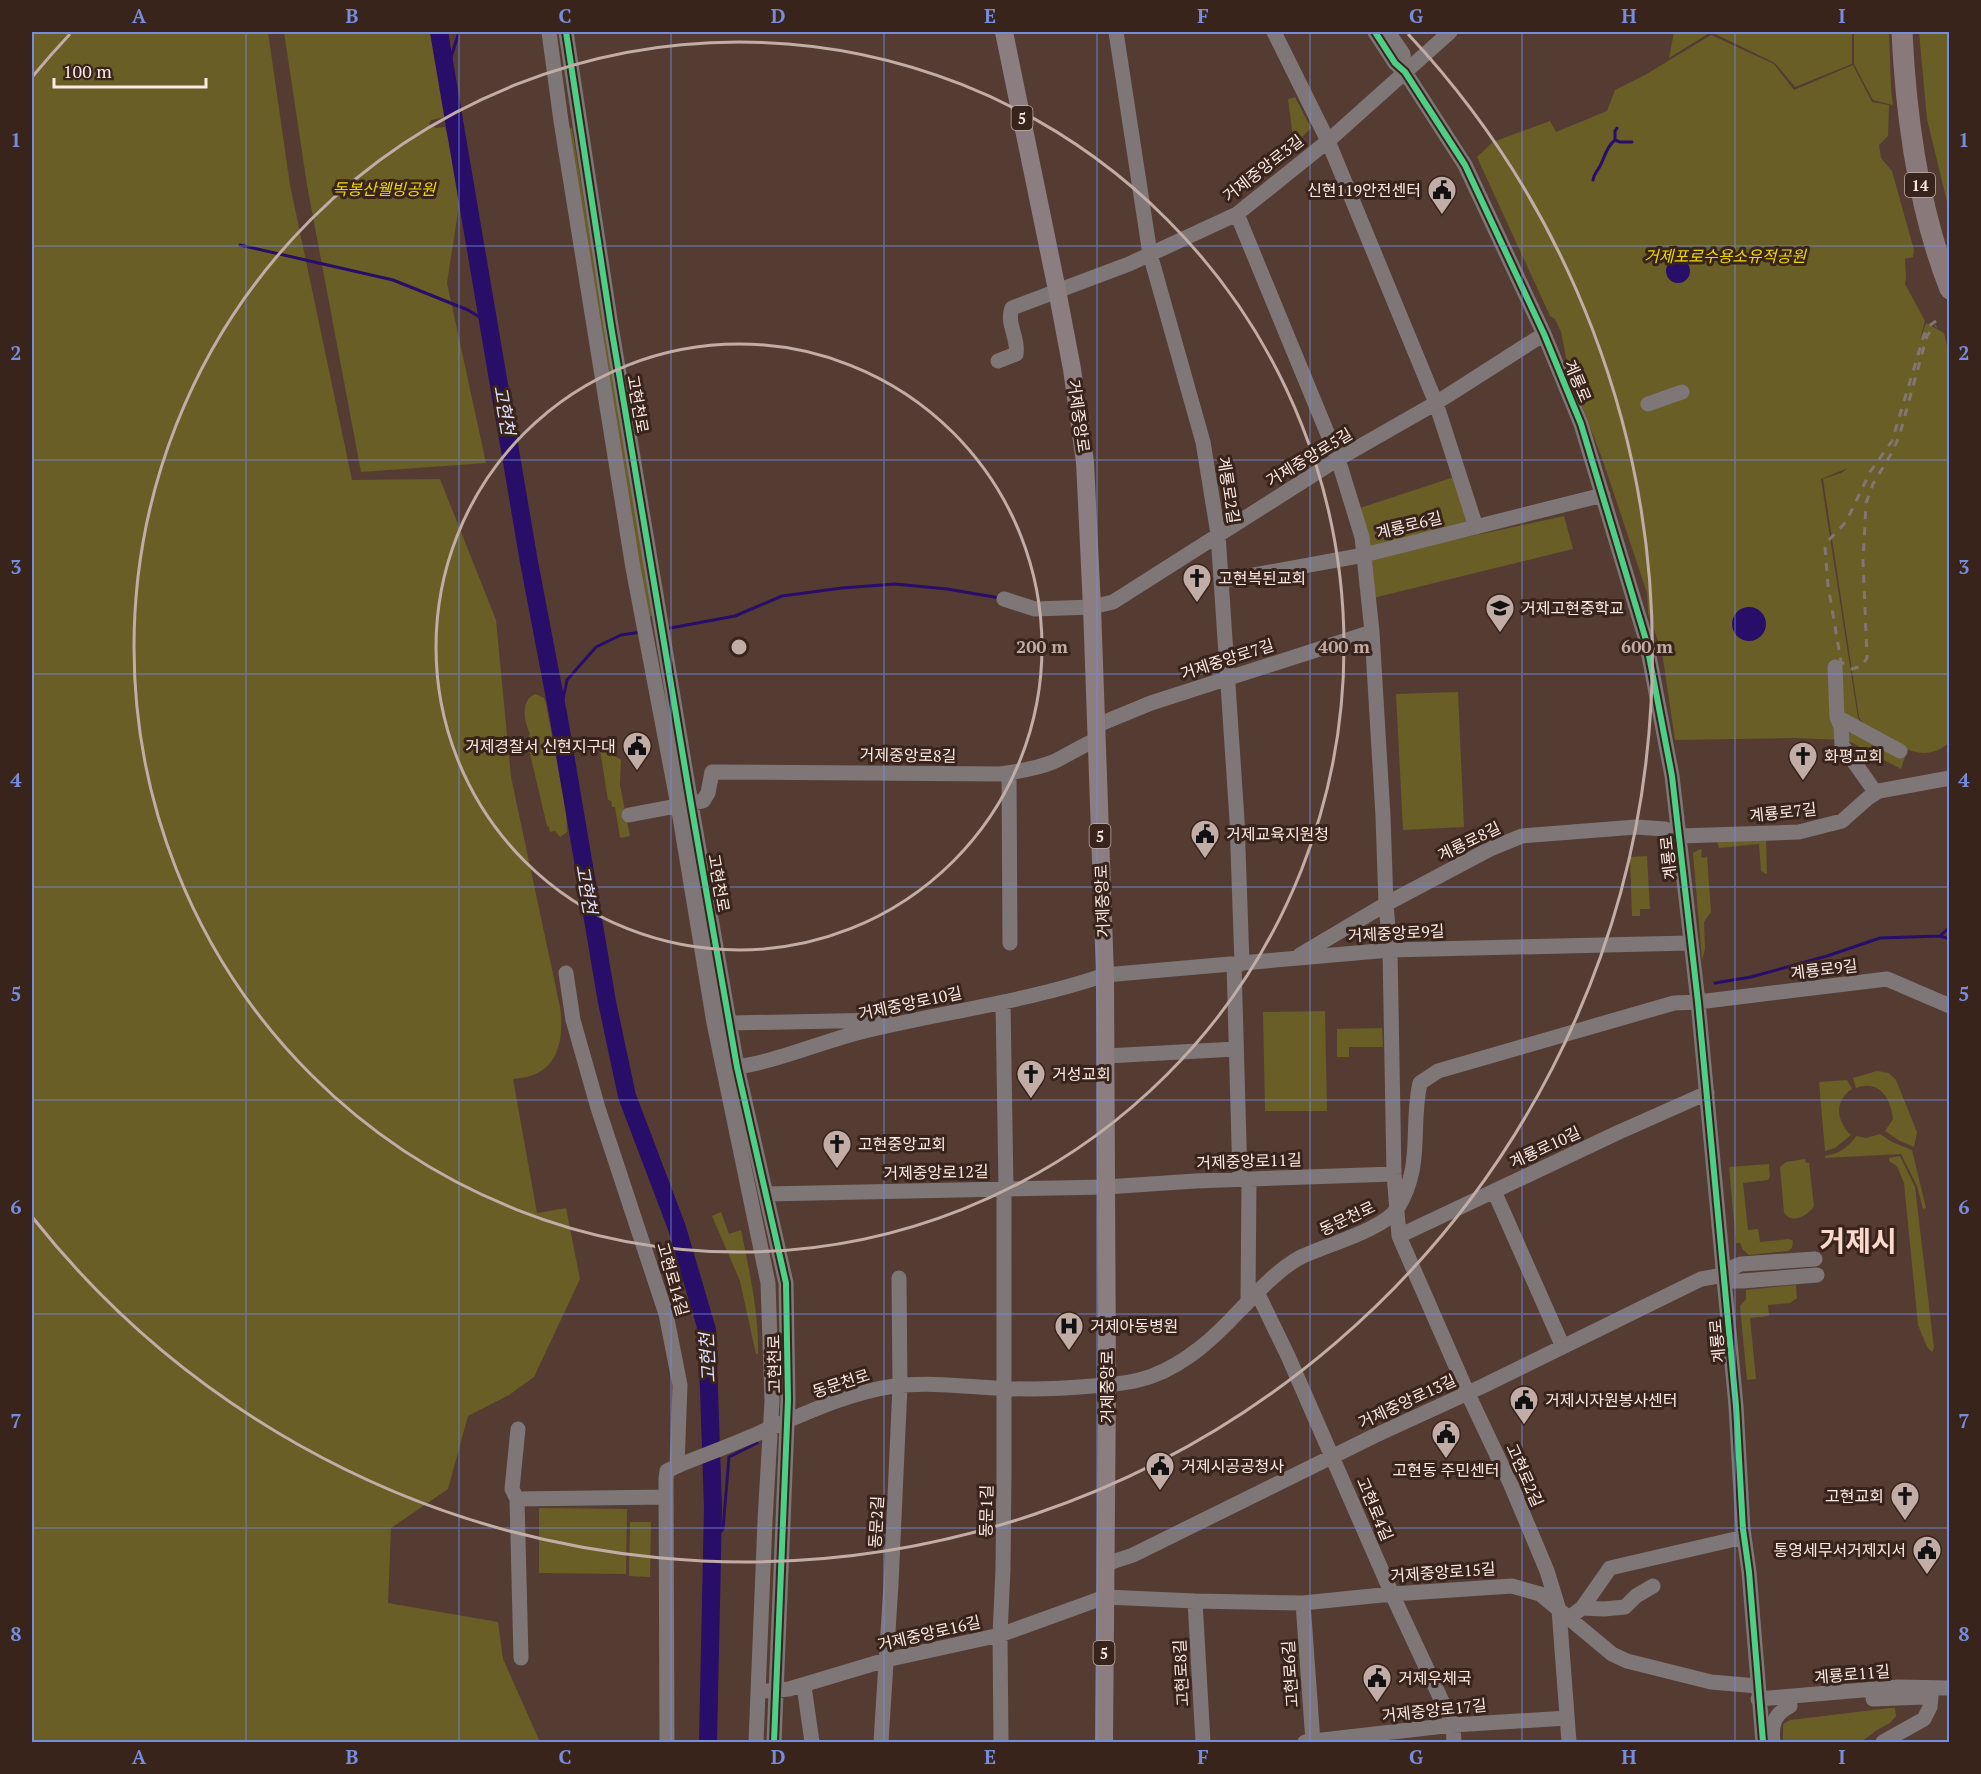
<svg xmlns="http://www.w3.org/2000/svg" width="1981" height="1774" font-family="'PT Serif','Noto Sans KR',serif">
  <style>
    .green { fill: #695e25; fill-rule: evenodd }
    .water { fill: #280d69 }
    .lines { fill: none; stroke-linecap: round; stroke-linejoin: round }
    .stream { stroke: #280d69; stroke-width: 3 }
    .river { stroke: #280d69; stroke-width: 18 }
    .minor { stroke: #7f7678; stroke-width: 15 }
    .major { stroke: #8b7d80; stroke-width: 18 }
    .highway { stroke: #8a797a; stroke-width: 21 }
    .rail { stroke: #827574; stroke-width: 3; stroke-dasharray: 8 8; stroke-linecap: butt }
    .cycleway-casing { stroke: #39241c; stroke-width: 10 }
    .cycleway { stroke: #4dcf88; stroke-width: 6 }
    .grid { fill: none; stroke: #768cdc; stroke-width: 1.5; stroke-opacity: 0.55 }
    .ring { fill: none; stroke: #c1ada5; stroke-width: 3 }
    .labels { text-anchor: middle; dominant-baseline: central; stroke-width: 6; stroke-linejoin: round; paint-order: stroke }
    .shield { fill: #39241c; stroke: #c1afa7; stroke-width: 1.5 }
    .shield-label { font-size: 15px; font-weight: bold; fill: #fbeae3 }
    .street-label { font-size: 16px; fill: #fbeae3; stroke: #39241c }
    .park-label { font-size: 16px; font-style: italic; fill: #efd800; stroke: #39241c }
    .poi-label { font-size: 16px; fill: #fbeae3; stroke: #39241c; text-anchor: start }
    .water-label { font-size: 18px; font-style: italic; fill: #dfe1fc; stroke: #39241c }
    .town-label { font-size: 28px; font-weight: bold; fill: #fad8cc; stroke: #39241c }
    .centre { fill: #c1ada5; stroke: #39241c; stroke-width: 3 }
    .ring-label { font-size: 18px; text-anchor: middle; font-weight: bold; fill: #c1ada5; stroke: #39241c; stroke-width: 6; stroke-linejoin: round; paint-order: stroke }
    .neatline { fill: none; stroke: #768cdc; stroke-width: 2 }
    .grid-label { font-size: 20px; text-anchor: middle; font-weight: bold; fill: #768cdc }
  </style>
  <rect width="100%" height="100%" fill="#543c33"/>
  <path class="green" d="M32 32H268L290 185 352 480 440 479 496 620 511 777 560 1007C564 1036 560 1069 527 1077 523 1078 517 1078 513 1079L537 1213 566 1208 580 1279 534 1377 509 1395 468 1416 448 1489 391 1528 388 1603 498 1622 503 1659 540 1742H32Z
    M284 32H432L434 57 441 70 445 117 431 120 429 124 436 128 445 127 457 166 460 199 447 283 486 463 361 472 307 185Z
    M1674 32H1852V64L1795 87 1775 63 1711 32 1669 58Z
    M1854 32H1889L1891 88 1893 105 1873 100 1854 64Z
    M1919 32H1949V210L1927 119Z
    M1711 35 1774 64 1794 90 1853 65 1872 102 1889 105 1888 136 1879 145 1881 158 1892 171 1914 250 1913 257 1905 259 1906 278 1905 284 1925 321 1920 340 1926 323 1944 333 1949 355V371L1947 381 1950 400V742C1925 764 1903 748 1879 735L1907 751 1901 769 1847 740 1792 738 1675 740 1662 652 1648 613 1647 593 1603 461 1569 372 1561 332 1555 319 1550 316 1477 157 1493 142 1550 121 1556 132 1607 111 1615 90 1645 75ZM1848 468 1841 473 1823 479 1859 717 1864 725 1858 718 1821 479Z
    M1295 97 1311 128 1294 145 1288 99Z
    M572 128 652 616 647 617 567 129Z
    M1460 475 1476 527 1364 555 1354 510Z
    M1564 516 1573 549 1369 599 1370 558Z
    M1458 692 1464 827 1403 830 1396 694Z
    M535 694 544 698 546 704 566 810 567 832 560 837 555 831 550 832 549 827 547 826 527 741 530 734C524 721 520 701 535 694Z
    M600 750 607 751 621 760 620 785 630 836 620 838 615 807H612L611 801 608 800Z
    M1766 840 1767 874 1761 871 1759 844 1719 848 1717 841Z
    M1700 849 1702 850 1701 857 1705 858 1707 856 1711 912 1704 922 1705 949 1702 960 1693 853Z
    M1647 856 1650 909H1640V916H1632L1630 857Z
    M1325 1011 1327 1111H1265L1263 1012Z
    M1382 1028 1383 1047H1349V1057H1337V1029Z
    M1877 1071 1889 1073 1896 1080 1917 1132 1914 1147 1900 1141 1885 1131 1893 1119C1891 1098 1879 1079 1856 1088L1853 1078Z
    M1847 1080 1852 1089C1834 1101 1836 1121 1851 1135L1835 1148 1825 1151 1819 1082Z
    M1880 1134 1892 1142 1912 1150 1926 1208 1923 1209 1917 1186 1901 1154 1825 1158V1156C1838 1154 1848 1148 1856 1136L1866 1138Z
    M1900 1156 1915 1187 1934 1348 1932 1352 1927 1347 1918 1325 1904 1183 1897 1166 1889 1161V1158Z
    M1805 1159 1806 1163H1809L1814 1206C1808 1216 1790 1225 1784 1212L1780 1167 1786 1162Z
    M1769 1164 1770 1176 1768 1180 1743 1183 1748 1230 1758 1229 1760 1242 1789 1239 1793 1241 1792 1248 1788 1251 1749 1255 1743 1250 1740 1243H1736L1729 1167Z
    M721 1212 729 1234 741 1230C749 1270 759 1312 758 1354H756L740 1281 712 1216Z
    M1796 1285 1797 1298 1790 1303 1768 1305 1769 1316 1750 1318 1756 1379 1747 1380 1740 1306 1746 1299V1290Z
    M539 1508 627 1509 626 1574 539 1573Z
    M630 1522H651L650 1577 629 1576Z
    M1890 1708H1895L1896 1716 1890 1723 1877 1730 1861 1742H1783V1724L1790 1720Z"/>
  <path class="water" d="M1666 271a12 12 0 1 1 24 0a12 12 0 1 1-24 0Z
    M1732 624a17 17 0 1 1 34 0a17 17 0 1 1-34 0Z"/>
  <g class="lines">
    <path class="stream" d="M446 73 459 32
      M1615 140 1620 142H1632
      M1593 180C1594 173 1597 172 1600 166 1605 157 1606 147 1615 140V131L1617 128
      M240 245 393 280 468 310 489 323
      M665 629 735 616 782 596 842 588 895 584 947 589 1000 598
      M559 719 567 680 596 647 621 635 641 632
      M1940 936 1950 939
      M1715 983 1751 977 1827 956 1880 938 1940 936 1950 927
      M712 1540 723 1529 729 1457 757 1443"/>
    <path class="river" d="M439 32 529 562 559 719 607 1002 627 1096 677 1228 707 1330 713 1508 708 1742"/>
    <path class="minor" d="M549 32 561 121 633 568 678 805 714 1023 768 1283 772 1401 765 1521 756 1742
      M566 32 611 326 691 804 737 1067 786 1283 788 1400 774 1742
      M1116 32 1150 254 1203 442 1218 534 1237 820 1242 964
      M1274 32 1328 141 1436 403 1476 527
      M1375 32 1395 63 1405 72 1465 165 1544 334 1581 424 1646 640 1672 776 1698 1002 1736 1406 1743 1529 1749 1572 1763 1742
      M1388 32 1403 54 1405 72
      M1237 214 1338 459 1362 537 1372 632 1383 816 1386 904 1390 950 1394 1174 1399 1236 1468 1394 1511 1485 1547 1571 1559 1610 1569 1742
      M998 361 1016 354C1019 338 1006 324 1012 308L1129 264 1237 214 1328 141 1450 32
      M1648 404 1682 392
      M1221 581 1364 555 1603 495
      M1004 599 1035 609 1092 607 1113 602 1338 459 1436 403 1544 334
      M1835 667 1837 717 1841 727 1842 745 1876 793
      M1837 717 1900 751
      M1095 726 1151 703 1372 632
      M1009 773 1010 943
      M629 815 703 801 708 793 712 772 1001 774C1019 771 1036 769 1053 762 1068 755 1081 746 1096 740
      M1300 955 1386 904 1490 849 1522 836 1636 827 1665 829 1679 836 1799 832 1842 821 1868 798 1879 791 1950 778
      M1234 964 1240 1179
      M566 973 573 1020 598 1108 666 1314 680 1385 677 1466 667 1471 666 1479 667 1742
      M1003 1002 1006 1188
      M730 1023 885 1020
      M1106 1056 1236 1049
      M729 1068C771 1064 820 1042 861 1032 942 1012 1026 1002 1105 975L1390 950 1690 943
      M1494 1191 1563 1347
      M766 1194 1106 1187 1195 1181 1394 1174
      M1399 1236 1617 1133 1707 1093
      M1724 1275 1731 1268 1741 1264 1815 1259
      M1724 1275 1733 1281H1742L1817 1275
      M1257 1292 1288 1356 1392 1594 1453 1725 1454 1742
      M1248 1302 1249 1179
      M518 1429 512 1489 517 1499 521 1658
      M677 1466C704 1455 732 1445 759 1433 802 1415 846 1393 894 1386 927 1382 962 1386 995 1388 1028 1390 1060 1389 1092 1386 1112 1385 1133 1383 1152 1376 1187 1363 1215 1337 1240 1310 1258 1292 1276 1271 1299 1258 1322 1246 1383 1230 1397 1209 1424 1166 1410 1128 1420 1083L1438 1071 1674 1003 1698 1002 1887 979 1950 1006
      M517 1499 666 1497
      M1106 1564 1133 1555 1374 1436 1483 1386 1701 1279 1724 1275
      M1195 1601 1203 1742
      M1303 1603 1313 1742
      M1582 1608 1604 1609 1625 1607 1636 1596 1653 1586
      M1570 1617 1582 1608 1610 1568 1744 1537
      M804 1686 812 1742
      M768 1691 789 1689 886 1660 1000 1635 1105 1597 1195 1601 1303 1603 1392 1594 1512 1586 1540 1594 1612 1654 1627 1661 1711 1682 1758 1686
      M1758 1699 1898 1687 1950 1688
      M1873 1699 1924 1697
      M881 1742 891 1584 900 1386 899 1278
      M1001 1742 1000 1635 1003 1569 1004 1473V1188
      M1305 1742 1453 1725 1567 1718
      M1773 1742C1771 1725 1774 1714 1790 1706
      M1883 1742 1924 1719 1930 1707 1931 1697"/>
    <path class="major" d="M1004 32 1057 290 1072 369 1085 462 1092 607 1105 975 1107 1385 1104 1742"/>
    <path class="highway" d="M1902 32C1906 118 1918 208 1950 289"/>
    <path class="rail" d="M1936 321 1929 326 1924 335 1892 441 1870 472 1846 522 1828 541 1825 547 1828 585 1841 662 1852 669 1862 666 1867 658 1863 561 1866 503 1873 484 1891 454 1899 437 1927 336 1932 329 1936 326"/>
    <g class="cycleway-casing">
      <path id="cycleway" d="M566 32 611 326 691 804 737 1067 786 1283 788 1400 774 1742
        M1375 32 1395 63 1405 72 1465 165 1544 334 1581 424 1646 640 1672 776 1698 1002 1736 1406 1743 1529 1749 1572 1763 1742"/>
    </g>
    <use href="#cycleway" class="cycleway"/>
  </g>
  <path class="grid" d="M246 32V1742M459 32V1742M671 32V1742M884 32V1742M1097 32V1742M1310 32V1742M1522 32V1742M1735 32V1742M32 246H1950M32 460H1950M32 674H1950M32 887H1950M32 1100H1950M32 1314H1950M32 1528H1950"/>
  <g class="ring">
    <circle cx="739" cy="647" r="303"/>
    <circle cx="739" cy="647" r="605"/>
    <path d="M33 76A908 908 0 0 1 70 34M1408 34A908 908 0 1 1 33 1218"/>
  </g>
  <defs>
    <g id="civic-pin" transform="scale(1.5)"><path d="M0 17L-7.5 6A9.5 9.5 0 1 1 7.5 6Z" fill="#c1ada5" stroke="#39241c"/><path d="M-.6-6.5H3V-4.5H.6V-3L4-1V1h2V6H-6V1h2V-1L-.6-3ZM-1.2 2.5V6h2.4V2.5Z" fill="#111"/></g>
    <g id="church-pin" transform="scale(1.5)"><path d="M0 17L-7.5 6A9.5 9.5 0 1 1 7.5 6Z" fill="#c1ada5" stroke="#39241c"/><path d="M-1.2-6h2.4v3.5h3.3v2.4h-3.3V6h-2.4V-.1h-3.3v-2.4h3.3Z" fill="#111"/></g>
    <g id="school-pin" transform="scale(1.5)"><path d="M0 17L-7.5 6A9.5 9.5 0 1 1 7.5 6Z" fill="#c1ada5" stroke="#39241c"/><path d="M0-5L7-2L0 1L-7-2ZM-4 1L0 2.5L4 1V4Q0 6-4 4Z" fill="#111"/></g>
    <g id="hospital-pin" transform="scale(1.5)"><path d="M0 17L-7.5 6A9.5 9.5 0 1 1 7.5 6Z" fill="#c1ada5" stroke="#39241c"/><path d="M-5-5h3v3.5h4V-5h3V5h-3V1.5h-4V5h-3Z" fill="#111"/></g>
  </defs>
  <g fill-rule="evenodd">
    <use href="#civic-pin" x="1442" y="190"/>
    <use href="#church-pin" x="1197" y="578"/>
    <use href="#school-pin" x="1500" y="608"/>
    <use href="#civic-pin" x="637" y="746"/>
    <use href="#church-pin" x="1803" y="756"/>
    <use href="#civic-pin" x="1205" y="834"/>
    <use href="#church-pin" x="1031" y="1074"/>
    <use href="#church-pin" x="837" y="1144"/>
    <use href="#hospital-pin" x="1069" y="1326"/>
    <use href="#civic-pin" x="1524" y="1400"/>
    <use href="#civic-pin" x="1446" y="1434"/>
    <use href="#civic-pin" x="1160" y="1466"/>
    <use href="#church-pin" x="1905" y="1496"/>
    <use href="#civic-pin" x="1927" y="1550"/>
    <use href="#civic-pin" x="1377" y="1678"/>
  </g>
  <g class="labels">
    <g class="shield">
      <rect x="1011.5" y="106" width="21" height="24" rx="4.5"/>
      <rect x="1905" y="173" width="30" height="24" rx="4.5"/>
      <rect x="1089.5" y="824" width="21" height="24" rx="4.5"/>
      <rect x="1093.5" y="1641" width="21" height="24" rx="4.5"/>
    </g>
    <g class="shield-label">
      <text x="1022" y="118">5</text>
      <text x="1920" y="185">14</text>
      <text x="1100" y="836">5</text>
      <text x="1104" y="1653">5</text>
    </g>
    <g class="street-label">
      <text transform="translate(1263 168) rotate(-38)">거제중앙로3길</text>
      <text transform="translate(1578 381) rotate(67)">계룡로</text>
      <text transform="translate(638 404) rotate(80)">고현천로</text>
      <text transform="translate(1079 416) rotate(82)">거제중앙로</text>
      <text transform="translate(1309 457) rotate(-31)">거제중앙로5길</text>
      <text transform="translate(1229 490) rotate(81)">계룡로2길</text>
      <text transform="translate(1409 525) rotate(-14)">계룡로6길</text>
      <text transform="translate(1227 659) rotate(-18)">거제중앙로7길</text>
      <text transform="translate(908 755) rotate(1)">거제중앙로8길</text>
      <text transform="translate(1783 812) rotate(-6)">계룡로7길</text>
      <text transform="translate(1469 841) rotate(-26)">계룡로8길</text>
      <text transform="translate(1668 858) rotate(-96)">계룡로</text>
      <text transform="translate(719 883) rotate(80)">고현천로</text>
      <text transform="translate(1102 901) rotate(-92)">거제중앙로</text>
      <text transform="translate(1396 933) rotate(-3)">거제중앙로9길</text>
      <text transform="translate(1824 969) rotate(-7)">계룡로9길</text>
      <text transform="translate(910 1003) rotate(-12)">거제중앙로10길</text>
      <text transform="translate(1545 1147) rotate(-25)">계룡로10길</text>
      <text transform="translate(1249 1161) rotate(-2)">거제중앙로11길</text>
      <text transform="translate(936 1172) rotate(-1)">거제중앙로12길</text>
      <text transform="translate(1347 1218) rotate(-25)">동문천로</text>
      <text transform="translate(673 1279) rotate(74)">고현로14길</text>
      <text transform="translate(1717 1341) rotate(-95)">계룡로</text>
      <text transform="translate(774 1364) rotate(-91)">고현천로</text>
      <text transform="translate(841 1383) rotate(-18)">동문천로</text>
      <text transform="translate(1107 1387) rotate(-90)">거제중앙로</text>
      <text transform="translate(1407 1401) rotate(-25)">거제중앙로13길</text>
      <text transform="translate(1525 1475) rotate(66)">고현로2길</text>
      <text transform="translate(1375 1509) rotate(67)">고현로4길</text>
      <text transform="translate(986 1511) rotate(-89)">동문1길</text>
      <text transform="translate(876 1522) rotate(-87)">동문2길</text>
      <text transform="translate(1443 1572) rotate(-4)">거제중앙로15길</text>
      <text transform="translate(929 1633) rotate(-13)">거제중앙로16길</text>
      <text transform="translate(1181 1673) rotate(-93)">고현로8길</text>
      <text transform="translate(1290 1674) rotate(-94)">고현로6길</text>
      <text transform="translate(1852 1674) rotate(-5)">계룡로11길</text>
      <text transform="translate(1434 1710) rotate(-6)">거제중앙로17길</text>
    </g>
    <g class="park-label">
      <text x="384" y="189">독봉산웰빙공원</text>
      <text x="1725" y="256">거제포로수용소유적공원</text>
    </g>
    <g class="poi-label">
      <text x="1421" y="190" text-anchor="end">신현119안전센터</text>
      <text x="1218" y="578">고현복된교회</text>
      <text x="1521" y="608">거제고현중학교</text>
      <text x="616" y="746" text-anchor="end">거제경찰서 신현지구대</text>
      <text x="1824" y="756">화평교회</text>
      <text x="1226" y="834">거제교육지원청</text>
      <text x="1052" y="1074">거성교회</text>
      <text x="858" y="1144">고현중앙교회</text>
      <text x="1090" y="1326">거제아동병원</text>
      <text x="1545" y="1400">거제시자원봉사센터</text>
      <text x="1181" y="1466">거제시공공청사</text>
      <text x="1446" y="1470" text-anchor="middle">고현동 주민센터</text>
      <text x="1884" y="1496" text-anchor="end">고현교회</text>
      <text x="1906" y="1550" text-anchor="end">통영세무서거제지서</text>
      <text x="1398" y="1678">거제우체국</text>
    </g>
    <g class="water-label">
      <text transform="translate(505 410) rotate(80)">고현천</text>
      <text transform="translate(587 889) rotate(80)">고현천</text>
      <text transform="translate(707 1358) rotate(-93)">고현천</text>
    </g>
    <g class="town-label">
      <text x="1858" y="1240">거제시</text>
    </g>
  </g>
  <circle cx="739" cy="647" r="9" class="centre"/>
  <g class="ring-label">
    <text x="1042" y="653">200 m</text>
    <text x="1344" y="653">400 m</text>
    <text x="1647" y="653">600 m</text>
  </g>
  <rect width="1981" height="1774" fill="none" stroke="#39241c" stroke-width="66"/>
  <path d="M54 78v9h152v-9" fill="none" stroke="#fbeae3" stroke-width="3"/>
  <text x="63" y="78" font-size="18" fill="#fbeae3" stroke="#39241c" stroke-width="4.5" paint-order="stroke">100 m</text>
  <rect x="33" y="33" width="1915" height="1708" class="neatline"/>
  <g class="grid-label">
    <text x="139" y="23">A</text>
    <text x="352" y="23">B</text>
    <text x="565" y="23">C</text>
    <text x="778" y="23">D</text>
    <text x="990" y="23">E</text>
    <text x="1203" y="23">F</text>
    <text x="1416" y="23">G</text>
    <text x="1629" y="23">H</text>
    <text x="1842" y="23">I</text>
    <text x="16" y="147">1</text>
    <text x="1964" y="147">1</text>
    <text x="16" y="360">2</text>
    <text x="1964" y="360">2</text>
    <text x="16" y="574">3</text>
    <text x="1964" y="574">3</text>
    <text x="16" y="787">4</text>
    <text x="1964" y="787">4</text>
    <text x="16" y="1001">5</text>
    <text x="1964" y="1001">5</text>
    <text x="16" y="1214">6</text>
    <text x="1964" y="1214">6</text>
    <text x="16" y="1428">7</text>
    <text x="1964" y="1428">7</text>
    <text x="16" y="1641">8</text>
    <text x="1964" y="1641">8</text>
    <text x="139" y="1764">A</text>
    <text x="352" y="1764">B</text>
    <text x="565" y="1764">C</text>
    <text x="778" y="1764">D</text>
    <text x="990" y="1764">E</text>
    <text x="1203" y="1764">F</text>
    <text x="1416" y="1764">G</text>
    <text x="1629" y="1764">H</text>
    <text x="1842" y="1764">I</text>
  </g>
</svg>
